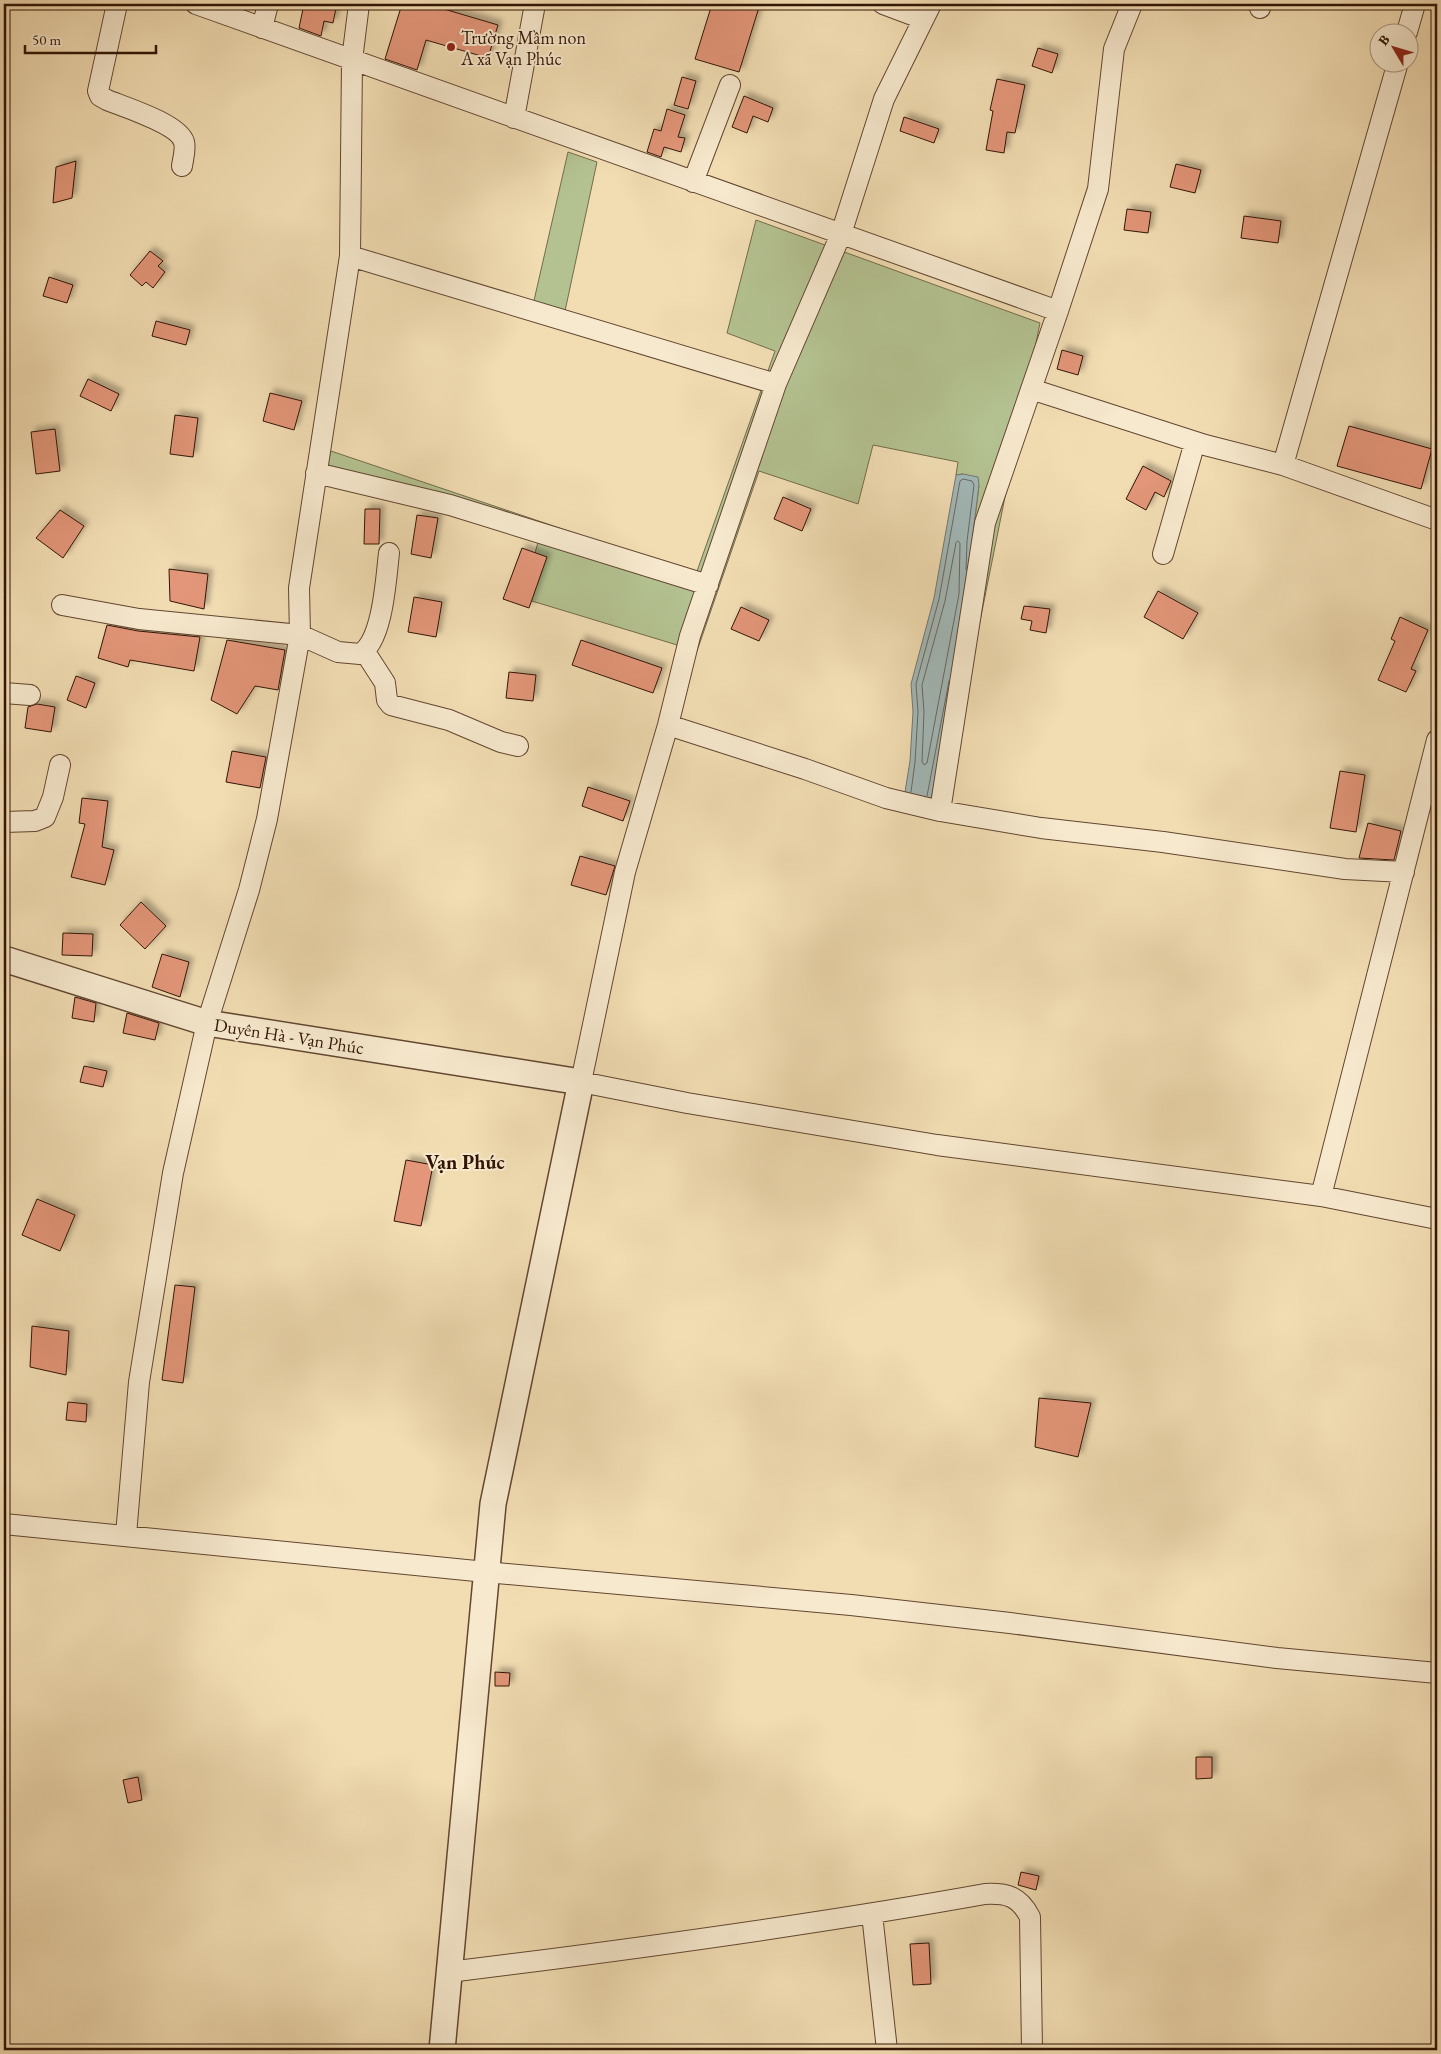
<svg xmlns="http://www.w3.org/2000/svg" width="1441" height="2054" font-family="'EB Garamond',serif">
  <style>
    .green { fill: #b4c291; stroke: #736b4b }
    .water { fill: #a1b8b8; stroke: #757670 }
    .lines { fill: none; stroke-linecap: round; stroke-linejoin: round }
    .shore { stroke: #6a665e; stroke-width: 1 }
    .building { fill: #e39679; stroke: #321405; filter: url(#shadow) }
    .minor-casing { stroke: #624630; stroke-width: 22 }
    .tertiary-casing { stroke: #624630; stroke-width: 28 }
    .minor { stroke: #f7e9ce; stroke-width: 20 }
    .tertiary { stroke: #f7e9ce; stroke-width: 25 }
    .poi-dot { fill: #8f2418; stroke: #f7e9ce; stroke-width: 2 }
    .labels { text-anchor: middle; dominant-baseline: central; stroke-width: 4; stroke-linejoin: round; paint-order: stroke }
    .poi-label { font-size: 18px; fill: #321405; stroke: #f7e9ce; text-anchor: start }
    .street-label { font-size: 18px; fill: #321405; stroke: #f7e9ce }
    .quarter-label { font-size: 20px; font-weight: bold; fill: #321405; stroke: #f7e9ce }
  </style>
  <defs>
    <filter id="shadow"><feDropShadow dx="4.5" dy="-4.5" stdDeviation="2.5" flood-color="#0004"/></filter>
  </defs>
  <rect width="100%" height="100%" fill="#f2ddb3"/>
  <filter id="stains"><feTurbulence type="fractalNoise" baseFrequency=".004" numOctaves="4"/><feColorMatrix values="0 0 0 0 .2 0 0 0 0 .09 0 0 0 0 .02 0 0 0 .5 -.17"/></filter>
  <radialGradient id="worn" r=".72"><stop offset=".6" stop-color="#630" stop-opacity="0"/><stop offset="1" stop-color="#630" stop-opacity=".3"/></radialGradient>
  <path class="green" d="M568 152 597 162 562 325 530 318Z
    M756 220 1040 323 942 810 931 801 971 595 972 541 979 485 963 474 956 475 958 462 873 445 858 504 759 471 697 651 522 598 539 539 319 466 322 448 696 574 775 351 727 333Z"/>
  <path class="water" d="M963 474 978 477 979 485 972 541 971 595 931 802 905 792 910 761 913 712 911 684 934 598 956 475Z"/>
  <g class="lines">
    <path class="shore" d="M958 541 960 543 959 594 927 763 924 765 922 762 924 712 922 685 945 601 956 543Z
      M911 792 915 762 918 712 916 684 939 599 960 481 963 479 972 481 974 485 967 541 966 570
      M927 796 949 681"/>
  </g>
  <path class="building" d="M304 4H316L336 8 333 23 324 21 321 36 299 28Z
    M402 4H427L498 25 488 58 426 40 417 70 385 59Z
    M712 4H760L739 72 695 59Z
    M1038 48 1058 54 1052 73 1032 66Z
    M682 77 696 81 688 109 674 105Z
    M997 79 1025 85 1015 133 1007 132 1004 153 986 150 993 111 990 110Z
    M744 96 773 108 768 122 753 116 747 133 732 127Z
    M667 109 685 115 678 137 685 138 681 152 664 147 661 157 647 152 654 129 661 131Z
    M904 117 939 129 934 143 900 131Z
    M76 161 72 198 53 203 56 167Z
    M1176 164 1201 170 1195 193 1170 187Z
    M1127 209 1151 212 1148 233 1124 230Z
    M1244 216 1281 221 1278 243 1241 238Z
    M150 251 163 261 158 266 165 272 153 288 146 282 142 286 130 275Z
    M49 277 73 285 67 303 43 296Z
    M156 321 190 330 186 345 152 336Z
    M1062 350 1083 356 1078 375 1057 369Z
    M88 379 119 394 111 411 80 396Z
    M270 393 302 401 294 430 263 421Z
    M175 415 198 418 193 457 170 454Z
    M1349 426 1432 449 1421 489 1337 466Z
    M55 429 60 471 36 474 31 432Z
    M1143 466 1171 481 1164 497 1155 492 1146 510 1126 499Z
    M783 497 811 509 802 531 774 519Z
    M365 509H380L379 544H364Z
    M60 510 84 526 63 558 36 538Z
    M417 515 438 518 431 558 411 554Z
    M522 548 547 557 529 608 503 599Z
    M169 569 208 574 204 609 170 601Z
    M1158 591 1198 613 1183 639 1144 617Z
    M414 597 442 602 436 637 408 632Z
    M1024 606 1050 609 1046 633 1030 630 1032 621 1021 619Z
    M741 607 769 620 759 641 731 629Z
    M1400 617 1428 630 1411 669 1416 671 1406 692 1378 680 1395 641 1391 639Z
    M107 625 138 631 200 637 194 671 130 660 128 667 98 658Z
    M227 640 285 650 278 690 255 686 237 714 211 700Z
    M581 640 662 668 653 693 572 665Z
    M509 672 536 675 533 701 506 698Z
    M76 676 95 683 86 708 67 700Z
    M37 704 55 707 51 732 25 728 28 707Z
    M232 751 266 757 260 788 226 782Z
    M1340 771 1365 775 1356 832 1330 828Z
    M588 787 630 801 623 821 582 806Z
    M82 798 108 801 102 847 114 850 105 885 71 877 85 824 79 823Z
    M1368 823 1401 831 1394 860 1359 858Z
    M580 856 615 866 606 895 571 885Z
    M141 902 166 926 145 949 120 925Z
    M63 933 93 934 92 956 62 955Z
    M162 954 189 962 180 997 152 987Z
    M75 997 96 1003 94 1022 72 1018Z
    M127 1013 159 1023 155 1040 123 1033Z
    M84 1066 107 1071 103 1087 80 1082Z
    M406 1160 433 1165 421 1226 394 1221Z
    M37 1199 75 1215 60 1251 22 1235Z
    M175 1285 195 1287 183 1383 162 1380Z
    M32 1326 69 1331 66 1375 30 1367Z
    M1039 1398 1091 1403 1078 1457 1035 1447Z
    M68 1402 87 1404 86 1422 66 1420Z
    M495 1672 510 1673 509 1686H495Z
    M1196 1757H1212V1778L1196 1779Z
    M138 1777 142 1800 128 1803 123 1780Z
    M1021 1872 1039 1876 1036 1890 1018 1885Z
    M929 1943 931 1984 913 1985 910 1944Z"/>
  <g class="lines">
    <g class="minor-casing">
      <path id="minor" d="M117 4 98 91 100 96 107 100C124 107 179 124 184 142 186 149 183 159 182 166
        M196 4 1058 311
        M883 4 923 19
        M931 4 884 99 841 234 776 384 690 636 668 725 625 872 581 1082 687 1103 937 1145 1321 1196 1437 1219
        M1260 8 1261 4
        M262 28 268 4
        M1407 32 1415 4
        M514 118 535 4
        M693 182 730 85
        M350 256 776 384
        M1031 389 1205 445 1283 465 1437 520
        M1283 465 1398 62
        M316 473 450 505 708 585
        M1163 554 1195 442
        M62 605 139 619 300 635 338 652 360 654C383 641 386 578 389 553
        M365 652 385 683 387 700 391 705 449 720 501 742 518 746
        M4 693 30 695
        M668 725 805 769 886 798 940 811 1041 828 1163 842 1345 869 1404 872
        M940 811 985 523 1058 311 1098 189 1114 49 1132 4
        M4 822 35 821 45 817 53 797 60 765
        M1321 1196 1437 740
        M4 1524 486 1572 851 1605 1010 1623 1277 1658 1437 1673
        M126 1535 139 1382 173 1173 207 1023 249 890 267 819 300 635 299 588 350 256 352 60 359 4
        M872 1914 887 2050
        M449 1972C628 1950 807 1926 985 1894 1007 1893 1019 1896 1030 1917L1032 2050"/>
    </g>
    <g class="tertiary-casing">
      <path id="tertiary" d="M4 959 207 1023 581 1082 493 1504 442 2050"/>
    </g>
    <use href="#minor" class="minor"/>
    <use href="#tertiary" class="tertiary"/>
  </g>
  <circle class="poi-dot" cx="451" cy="47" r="5"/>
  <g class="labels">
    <g class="poi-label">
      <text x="461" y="37">Trường Mầm non<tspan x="461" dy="21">A xã Vạn Phúc</tspan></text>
    </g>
    <g class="street-label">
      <text transform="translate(289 1036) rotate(9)">Duyên Hà - Vạn Phúc</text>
    </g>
    <g class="quarter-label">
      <text x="465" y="1162">Vạn Phúc</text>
    </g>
  </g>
  <rect width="1441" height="2054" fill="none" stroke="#f2ddb3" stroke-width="20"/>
  <rect x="5" y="5" width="1431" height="2044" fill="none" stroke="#321405" stroke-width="2.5"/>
  <rect x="10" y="10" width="1421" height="2034" fill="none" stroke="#321405"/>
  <g transform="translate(1394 48) rotate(308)"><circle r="24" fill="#f7e9ce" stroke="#a8947e"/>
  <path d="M0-4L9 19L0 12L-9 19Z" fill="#8f2418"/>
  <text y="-8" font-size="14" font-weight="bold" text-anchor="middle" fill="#321405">B</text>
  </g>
  <path d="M25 45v8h131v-8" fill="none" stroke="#321405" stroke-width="2.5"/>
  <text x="32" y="45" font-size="15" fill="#321405" stroke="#f7e9ce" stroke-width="4" paint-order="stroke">50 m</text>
  <rect width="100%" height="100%" filter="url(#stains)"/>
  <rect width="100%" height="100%" fill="url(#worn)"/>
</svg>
